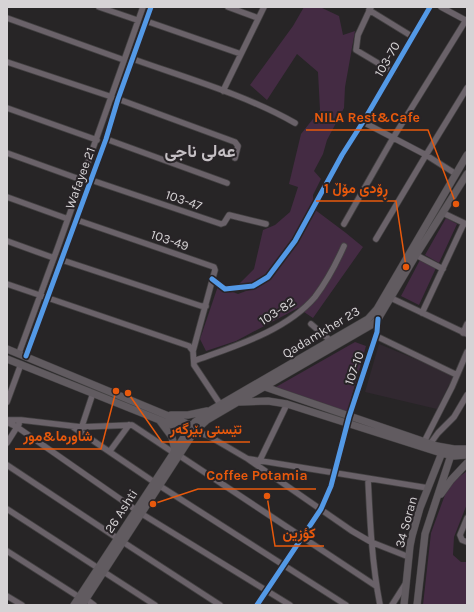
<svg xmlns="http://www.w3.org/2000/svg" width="474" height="612" font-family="Karla,Vazirmatn,sans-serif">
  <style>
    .built { fill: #312830 }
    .green { fill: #442b43 }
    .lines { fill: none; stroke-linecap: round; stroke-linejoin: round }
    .minor-casing { stroke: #434142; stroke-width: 7 }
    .major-casing { stroke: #434142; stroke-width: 8 }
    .minor { stroke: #6a6269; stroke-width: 5.5 }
    .major { stroke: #615b60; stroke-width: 7 }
    .cycleway-casing { stroke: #282427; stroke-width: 8 }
    .cycleway { stroke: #5399e6; stroke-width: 5 }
    .labels { text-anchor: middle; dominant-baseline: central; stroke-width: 4; stroke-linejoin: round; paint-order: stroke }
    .street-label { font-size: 13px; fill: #d6d3d5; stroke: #282427 }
    .district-label { font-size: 17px; font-weight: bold; fill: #c5c0c4; stroke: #282427 }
    .leader { fill: none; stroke: #e8590c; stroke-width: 1.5 }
    .callout-dot { fill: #e8590c; stroke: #282427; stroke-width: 1.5 }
    .callout-label { font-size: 14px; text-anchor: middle; font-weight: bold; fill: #e8590c; stroke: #282427; stroke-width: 4; stroke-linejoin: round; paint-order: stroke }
  </style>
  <rect width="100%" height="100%" fill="#272526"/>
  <path class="built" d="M379 344 454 375 437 409 365 392Z"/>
  <path class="green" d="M304 7H320L339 16 343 35 355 31 345 87 344 108 327 140 323 154 314 171 321 179 313 195 314 209 346 233 363 247 313 318 298 308 236 341 206 351 200 339 218 286 238 294 257 287 239 284 254 269 263 230 275 225 290 212 298 187 289 184 301 134 320 110 318 72 297 54 267 100 250 85 293 26Z
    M446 218 457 224 439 263 425 255Z
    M420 260 436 268 419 305 401 296Z
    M355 342 366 346 347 413 276 387Z
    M467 471V504L454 537 453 555 461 562H467V605H423L431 533 446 492 455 480Z"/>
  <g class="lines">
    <g class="minor-casing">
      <path id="minor" d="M99 7 137 20
        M228 7 258 18
        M371 7 358 35 356 50 393 72
        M441 7 467 21
        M369 10 413 37
        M7 18 124 60
        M146 21 241 54
        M133 59C186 78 246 95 295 123
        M7 62 118 99 235 142 238 146 235 158
        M223 91 264 7
        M7 108 97 140
        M363 122 426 155 456 174
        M106 139 227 183
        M7 153 82 180
        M91 180 221 224 224 223 229 215 266 224
        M7 197 68 219
        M443 213 466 224
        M77 220 214 267 215 270 193 351
        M344 224 393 138 466 20
        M376 239 426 155 467 88
        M7 241 54 258
        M416 255 443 269
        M62 260 201 306H206
        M212 279 225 289 253 286 268 277 295 241 342 155 363 122 430 7
        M7 284 189 346 193 351 194 365 220 404
        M391 298 467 334
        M422 313 464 223
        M311 324 331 341
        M463 333 467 324
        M376 336 457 375
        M19 353 59 244 143 7
        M26 356 106 139 118 99 151 7
        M194 361C235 346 286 331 315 297 327 281 336 264 344 246
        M7 402 21 364
        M7 420H21L81 427 132 425 174 453
        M7 422 17 427 136 510
        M73 427 154 482
        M81 429 93 393
        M194 432 207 435 248 459 352 531 371 542 409 557
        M424 442 452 387 467 352
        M7 443 19 424
        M430 444 438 433 454 417 467 395
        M110 451 129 425
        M180 456 376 586
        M249 459 428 488
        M260 460 287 404
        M7 465 117 538
        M368 479C370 522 372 564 380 605
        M160 486 346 605
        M7 509 98 568
        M142 514 290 605
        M467 518 460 535 462 540 467 542
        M123 542 220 605
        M7 551 79 597
        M104 572 155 605
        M7 596 22 605
        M86 599 94 605
        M257 605 321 509 331 486 349 417 377 332 378 319
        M392 605 406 583"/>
    </g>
    <g class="major-casing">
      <path id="major" d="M7 349 195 427
        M7 359 177 427 192 432
        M262 386 437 446 454 449H467
        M240 402 268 401 287 404 441 453 454 456 467 455
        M171 415H188L207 411
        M160 421 172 437 175 451
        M441 494 451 480 467 463
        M74 605 188 431 195 422 211 410 368 319 377 309 467 155
        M82 605 194 432 207 420 236 403 373 324 378 319 416 255 467 174
        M404 605 410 546 412 536 420 508 443 450
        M417 605 425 534 452 452"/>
    </g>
    <use href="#minor" class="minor"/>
    <use href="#major" class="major"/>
    <g class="cycleway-casing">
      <path id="cycleway" d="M212 279 225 289 253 286 268 277 295 241 342 155 363 122 430 7
        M26 356 106 139 118 99 151 7
        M257 605 321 509 331 486 349 417 377 332 378 319"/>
    </g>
    <use href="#cycleway" class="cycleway"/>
  </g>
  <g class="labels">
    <g class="street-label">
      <text transform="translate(387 59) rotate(-60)">103-70</text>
      <text transform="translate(80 178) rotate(-70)">Wafayee 21</text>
      <text transform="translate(184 200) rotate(19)">103-47</text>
      <text transform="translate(170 240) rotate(19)">103-49</text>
      <text transform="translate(277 311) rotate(-33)">103-82</text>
      <text transform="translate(321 332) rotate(-31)">Qadamkher 23</text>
      <text transform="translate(354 368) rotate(-71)">107-10</text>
      <text transform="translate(121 511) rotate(-57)">26 Ashti</text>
      <text transform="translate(406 522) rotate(-75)">34 Soran</text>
    </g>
    <g class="district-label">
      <text x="200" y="151">عەلی ناجی</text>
    </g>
  </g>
  <path class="leader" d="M456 204L428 130H306M406 267L396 201H316M128 393L162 442H250M116 391L101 449H15M153 504L198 489H316M267 496L275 546H324"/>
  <g class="callout-dot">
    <circle cx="456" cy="204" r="4"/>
    <circle cx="406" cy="267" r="4"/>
    <circle cx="128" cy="393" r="4"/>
    <circle cx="116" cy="391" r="4"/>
    <circle cx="153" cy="504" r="4"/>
    <circle cx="267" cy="496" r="4"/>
  </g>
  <g class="callout-label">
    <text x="367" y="122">NILA Rest&amp;Cafe</text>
    <text x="356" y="193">ڕۆدی مۆڵ 1</text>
    <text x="206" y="434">تێستی بێرگەر</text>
    <text x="58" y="441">شاورما&amp;مور</text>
    <text x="257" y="480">Coffee Potamia</text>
    <text x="299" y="538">كؤزين</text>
  </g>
  <rect width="474" height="612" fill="none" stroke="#d6d3d5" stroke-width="16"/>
</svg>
